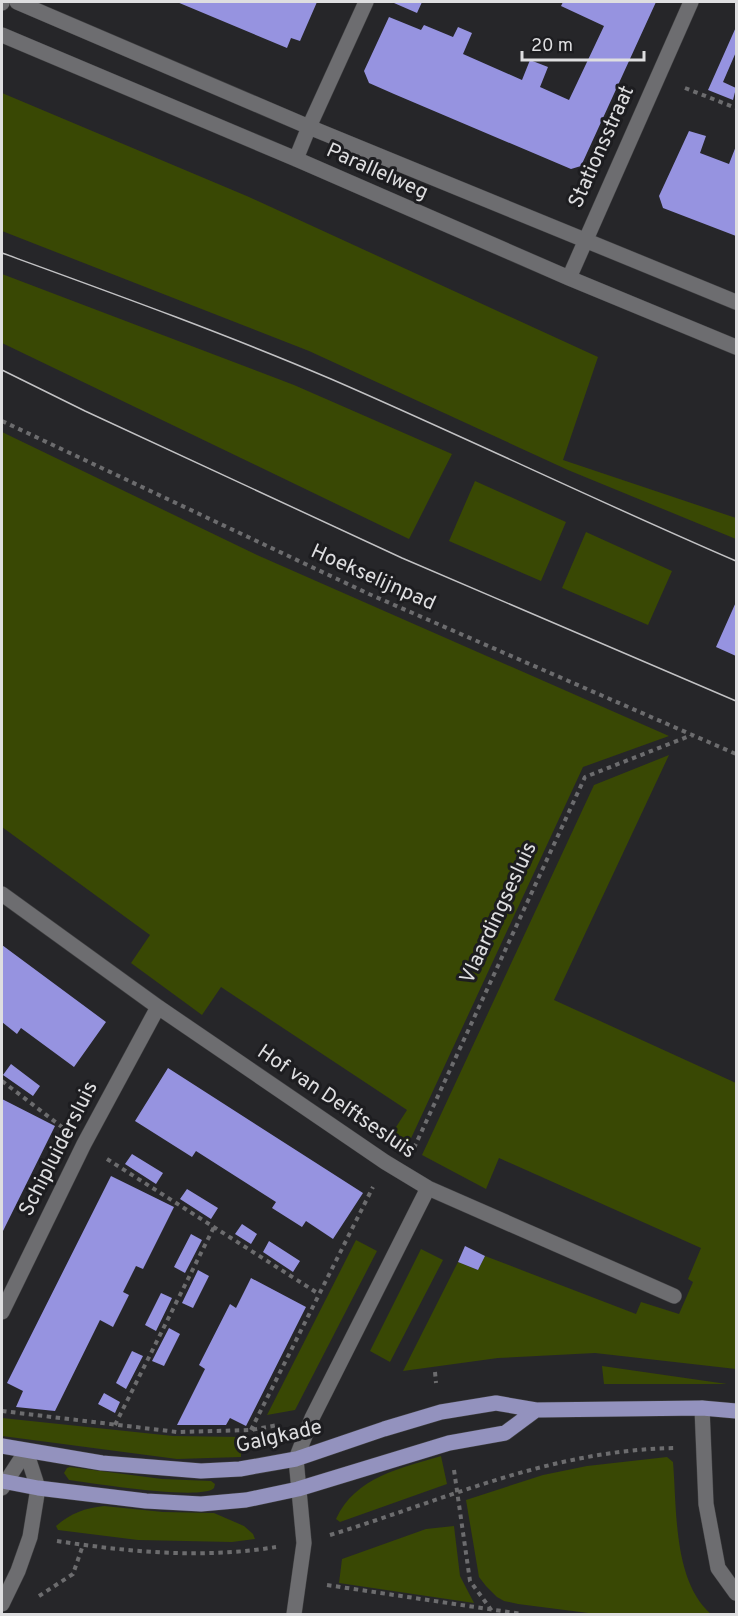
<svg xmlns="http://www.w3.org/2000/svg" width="738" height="1616" font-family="Overpass,sans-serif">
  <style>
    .green { fill: #394804 }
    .building { fill: #9693e0 }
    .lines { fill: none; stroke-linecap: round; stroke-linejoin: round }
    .minor-casing { stroke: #414143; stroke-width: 16 }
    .major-casing { stroke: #414143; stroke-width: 16 }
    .path { stroke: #6c6c6e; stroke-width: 4; stroke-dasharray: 4.5 4.5; stroke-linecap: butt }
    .minor { stroke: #6d6d70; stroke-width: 15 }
    .major { stroke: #9392be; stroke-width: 15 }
    .tram { stroke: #c2c2c4; stroke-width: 1.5 }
    .labels { text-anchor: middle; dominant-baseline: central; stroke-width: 6; stroke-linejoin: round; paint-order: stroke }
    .street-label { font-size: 21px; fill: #dedee0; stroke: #1d1d20 }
  </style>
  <rect width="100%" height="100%" fill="#262629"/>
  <path class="green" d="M2 93 249 197 598 357 563 460 736 518V539L568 470 309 351 2 231Z
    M2 274 294 385 452 454 409 539 2 343Z
    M2 432 257 555 669 736 583 767 407 1147 389 1138 407 1110 221 987 202 1015 131 963 150 935 2 827Z
    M475 481 566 522 541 581 449 541Z
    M586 532 672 571 648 625 562 588Z
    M669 755 554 1000 736 1083V1369L595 1353 498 1358 403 1371 458 1262 478 1270 485 1256 636 1314 641 1302 679 1314 693 1282 688 1279 701 1248 499 1158 486 1189 422 1155 594 785Z
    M356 1240 377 1251 295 1410 267 1415Z
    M421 1249 443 1260 390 1362 370 1351Z
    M602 1366 727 1384H604Z
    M2 1418 173 1436 241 1437V1457L177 1459 2 1436Z
    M441 1456 447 1484 340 1522 336 1519C355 1477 401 1468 441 1456Z
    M667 1457 673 1462C677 1509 673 1581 711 1614H596L518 1604 504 1601 497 1597 486 1586 479 1577 466 1500 543 1475 587 1466Z
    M70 1467 162 1479 211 1481 215 1484 214 1488C202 1501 92 1483 69 1480L64 1473 67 1468Z
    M104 1506 163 1512 214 1513 244 1526 253 1534 255 1539 232 1542 138 1540 58 1530 56 1526C71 1513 85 1508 104 1506Z
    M454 1526 460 1576 474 1603 339 1583 342 1559 426 1529Z"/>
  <path class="building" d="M177 2H317L300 41 291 38 287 48Z
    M395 2H422L417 13 394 3Z
    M563 2H656L581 166 571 169 394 94 369 83 364 71 389 17 421 30 424 25 453 37 458 27 472 33 463 54 522 80 530 60 548 67 540 87 569 100 604 26 561 6Z
    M736 27V52L723 82 736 88 733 100 708 90Z
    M689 131 706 136 700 153 729 164 736 146V236L663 208 659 196Z
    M736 602V656L716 647Z
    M2 945 106 1022 74 1067 21 1028 17 1034 2 1022Z
    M11 1064 40 1086 33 1096 3 1075Z
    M168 1068 363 1193 333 1239 306 1221 302 1227 272 1208 276 1202 196 1151 192 1157 135 1121Z
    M2 1099 55 1126 2 1233Z
    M132 1154 163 1173 156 1184 125 1164Z
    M111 1176 174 1207 143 1269 136 1266 123 1292 129 1295 113 1327 100 1320 55 1411 16 1407 23 1391 7 1383Z
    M187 1189 218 1208 211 1219 180 1199Z
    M242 1224 257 1234 251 1244 235 1234Z
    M191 1234 202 1240 185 1273 174 1267Z
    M269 1241 300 1261 293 1272 263 1252Z
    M465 1246 485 1256 478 1270 458 1262Z
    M198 1270 209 1276 193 1308 182 1303Z
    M251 1278 306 1307 246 1426 230 1418 226 1425H177L205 1369 199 1365 230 1304 236 1308Z
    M161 1293 172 1298 156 1331 145 1325Z
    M169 1328 180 1334 164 1366 152 1361Z
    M132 1351 143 1356 126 1389 116 1383Z
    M104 1393 120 1402 115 1413 98 1404Z"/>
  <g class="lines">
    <g class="minor-casing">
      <path id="minor" d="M17 2 309 127 736 302
        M2 3V2
        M2 35 296 159 569 278 736 347
        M296 159 309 127 366 2
        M569 278 691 2
        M2 894 158 1007 385 1162 428 1188 674 1296
        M2 1312 84 1144 158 1007
        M702 1408 706 1504 718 1568 736 1593
        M2 1488 26 1451 38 1488 30 1537 18 1571 2 1604
        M294 1614 304 1543 296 1459 312 1418 428 1188"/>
    </g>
    <g class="major-casing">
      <path id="major" d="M2 1446 102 1463 201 1471 240 1469 296 1459 384 1429 441 1412 496 1403 536 1410 702 1408 736 1411
        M2 1481 38 1488 146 1501 201 1504 246 1500 298 1489 449 1443 505 1433 536 1410"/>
    </g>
    <path class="path" d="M685 88 736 108
      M2 421 369 594 736 754
      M2 1081 62 1127
      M414 1148 585 777 692 735
      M107 1159 319 1294
      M435 1372 436 1383
      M2 1411 177 1432 251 1430 278 1425
      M115 1425 214 1227
      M251 1430 373 1187
      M454 1470 470 1581 492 1611
      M330 1535C448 1499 550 1450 676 1448
      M57 1541C129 1552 203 1559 276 1547
      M327 1585 522 1614
      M39 1596 73 1574 83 1545"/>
    <use href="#minor" class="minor"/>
    <use href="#major" class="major"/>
    <path class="tram" d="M2 253C112 293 223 333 331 379 467 438 601 503 736 561
      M2 370 85 411 402 558 736 701"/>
  </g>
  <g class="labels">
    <g class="street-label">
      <text transform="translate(602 147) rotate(-66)">Stationsstraat</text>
      <text transform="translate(377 172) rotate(24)">Parallelweg</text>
      <text transform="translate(373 578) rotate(24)">Hoekselijnpad</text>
      <text transform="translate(499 913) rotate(-65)">Vlaardingsesluis</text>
      <text transform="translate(336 1102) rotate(34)">Hof van Delftsesluis</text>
      <text transform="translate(59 1149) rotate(-63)">Schipluidersluis</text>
      <text transform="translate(279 1437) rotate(-13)">Galgkade</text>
    </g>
  </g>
  <rect width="738" height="1616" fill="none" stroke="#dedee0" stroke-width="6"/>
  <path d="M522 51v9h122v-9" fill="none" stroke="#dedee0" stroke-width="3"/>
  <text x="531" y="51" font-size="18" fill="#dedee0" stroke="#1d1d20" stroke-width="4.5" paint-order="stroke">20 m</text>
</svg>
